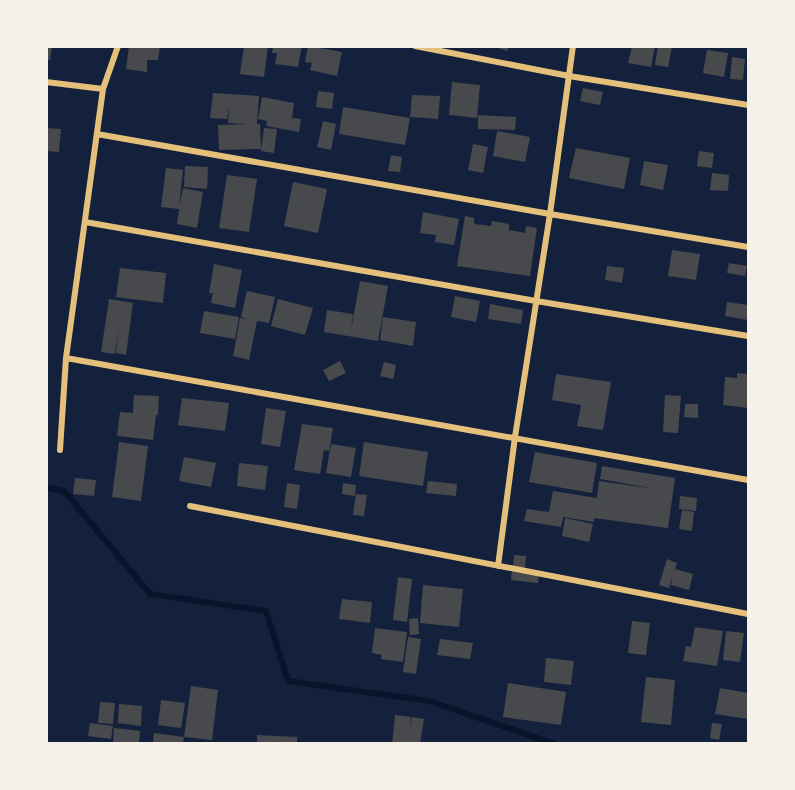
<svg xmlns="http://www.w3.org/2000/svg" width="795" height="790" font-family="'Fira Sans Condensed',sans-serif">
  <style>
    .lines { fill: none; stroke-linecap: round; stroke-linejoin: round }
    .stream { stroke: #0b132b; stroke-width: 6 }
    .building { fill: #48494c }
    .minor { stroke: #e5c07b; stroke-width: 6 }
  </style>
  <rect width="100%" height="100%" fill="#14213d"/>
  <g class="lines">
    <path class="stream" d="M46 487 64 491 150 594 266 611 288 681 429 701 555 744"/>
  </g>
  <path class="building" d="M46 46H52L50 60 46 59Z
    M129 46H160L158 60H147V72L126 69Z
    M244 46H268L264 77 240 74Z
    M273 46H302L298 67 275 64 277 53H272Z
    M308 46 342 52 337 76 310 70 312 63 305 62Z
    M493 46H509L507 51Z
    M632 46H655L651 67 628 63Z
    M658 46 672 47 668 67 655 65Z
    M707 50 728 53 724 77 703 73Z
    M732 57 745 59 743 80 730 79Z
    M452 82 480 85 477 118 449 115Z
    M583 88 603 92 600 105 580 101Z
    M318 91 334 93 332 109 316 107Z
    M213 93 259 96 257 124H260L261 149 219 150 218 125 249 124 228 123 229 106 227 119 210 118Z
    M412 95 440 96 438 119 410 117Z
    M262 97 294 103 292 118 301 119 299 132 266 126 267 121 258 119Z
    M343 107 410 118 405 145 339 134Z
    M478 115 516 117 515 130 478 129Z
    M323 121 336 124 331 150 317 147Z
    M46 128 61 129 59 152 46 151Z
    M264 128 277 129 274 153 261 151Z
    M497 131 530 137 525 162 493 156Z
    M473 144 488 147 483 173 468 170Z
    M576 148 630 158 624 189 569 178Z
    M699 151 714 153 712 168 697 166Z
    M391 155 402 157 400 172 388 171Z
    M644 161 668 165 663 190 640 185Z
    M185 166 208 167 207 189 184 187Z
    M166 168 183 170 179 207 183 188 203 192 197 228 177 224 179 209 161 207Z
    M712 173 729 175 728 191 710 190Z
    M227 175 257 179 249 232 219 228Z
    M293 182 327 189 318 233 284 226Z
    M423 212 459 219 454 245 435 242 436 235 420 233Z
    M465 216 474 218V224L491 226 492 221 509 224V230L525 233 526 226 537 228 530 276 457 266Z
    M672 250 700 254 696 280 668 276Z
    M729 263 747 266 745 276 727 273Z
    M214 264 242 270 235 308 211 303 213 293H209Z
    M607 266 624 268 622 283 605 280Z
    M120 268 166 273 163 303 116 297Z
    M360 281 388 286 378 341 324 332 327 310 353 314 351 330Z
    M247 291 275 297 269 323 257 321 249 360 233 356 240 318 248 319 241 317Z
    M455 296 480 301 476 322 451 317Z
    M109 299 133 303 126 355 116 353 119 326 115 354 101 352Z
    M278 299 313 308 305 335 271 326Z
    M727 302 748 305V320L725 316Z
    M490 304 523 310 521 324 488 319Z
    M204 311 239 317 235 339 200 333Z
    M383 317 416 322 413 346 380 340Z
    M340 361 346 373 329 381 323 370Z
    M384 362 396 365 393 379 380 376Z
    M737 373 748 374V408L723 405 725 377 737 378Z
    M556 374 611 382 603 430 577 426 581 405 552 400Z
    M134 395 159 396 158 415H156L153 440 117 436 120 412 133 413Z
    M665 395 681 396 678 433 663 432Z
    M182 398 229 403 225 431 178 425Z
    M685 404H698V418L684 417Z
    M266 408 286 411 280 447 261 444Z
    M302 424 333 428 329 451 324 450 320 474 294 470Z
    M119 442 148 446 141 501 112 497Z
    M364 442 428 452 423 486 359 476Z
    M331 444 356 448 351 477 326 473Z
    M535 452 597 463 592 493 529 482Z
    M184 457 216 463 211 487 179 481Z
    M239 463 268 466 265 490 237 486Z
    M602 466 675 478 668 528 594 518V522L563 517 561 527 524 521 527 509 549 512 553 491 597 498 599 481 656 489 600 479Z
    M75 478 96 480 94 496 73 494Z
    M428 481 457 484 456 496 426 493Z
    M287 483 300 485 297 509 284 507Z
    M343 483 356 485 355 496 342 494Z
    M356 494 367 495 364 516 353 515Z
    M680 496 697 498 696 511 679 509Z
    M682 510 694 512 692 531 679 529Z
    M565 518 593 524 589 542 562 536Z
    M514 555 526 556 525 568 513 567Z
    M667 559 677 563 675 569 693 574 689 590 671 585 673 574 669 588 659 585Z
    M512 569 539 573 538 583 511 580Z
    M398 577 412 579 407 622 393 620Z
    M423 585 463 589 459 627 420 623Z
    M342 599 372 602 370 623 339 619Z
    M418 618 419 634 410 635 409 619Z
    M632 621 650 623 646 655 628 653Z
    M695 627 723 631 717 666 683 661 686 646 691 647Z
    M375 628 407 632 403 662 381 659 382 655 372 653Z
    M726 631 744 633 740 662 723 660Z
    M408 637 421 639 416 674 403 672Z
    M440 639 473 643 470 659 437 655Z
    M546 658 574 661 571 685 544 682Z
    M646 677 675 680 671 725 641 722Z
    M508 683 566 692 561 725 503 717Z
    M191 686 218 690 212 740 184 737Z
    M720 688 748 693V719L715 714Z
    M161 700 185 703 181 728 158 725Z
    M100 702 115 703 113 724 98 723Z
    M119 704 142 706 141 726 118 723Z
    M395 715 411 717 410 728 412 717 424 719 420 744H392Z
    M90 723 113 726 111 739 88 736Z
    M712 723 722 724 719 740 710 738Z
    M114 728 140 731 139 744H113Z
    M154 733 184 737 183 744H153Z
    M257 735 297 737V744H257Z"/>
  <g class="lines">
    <path class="minor" d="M415 46 569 76 748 105
      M46 82 103 89
      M97 134 550 214 748 247
      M85 222 536 301 748 336
      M66 358 748 480
      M60 450 66 358 103 89 118 46
      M190 506 748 614
      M498 566 515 437 550 214 573 46"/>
  </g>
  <rect width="795" height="790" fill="none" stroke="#f6f1e7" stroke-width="96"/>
</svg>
